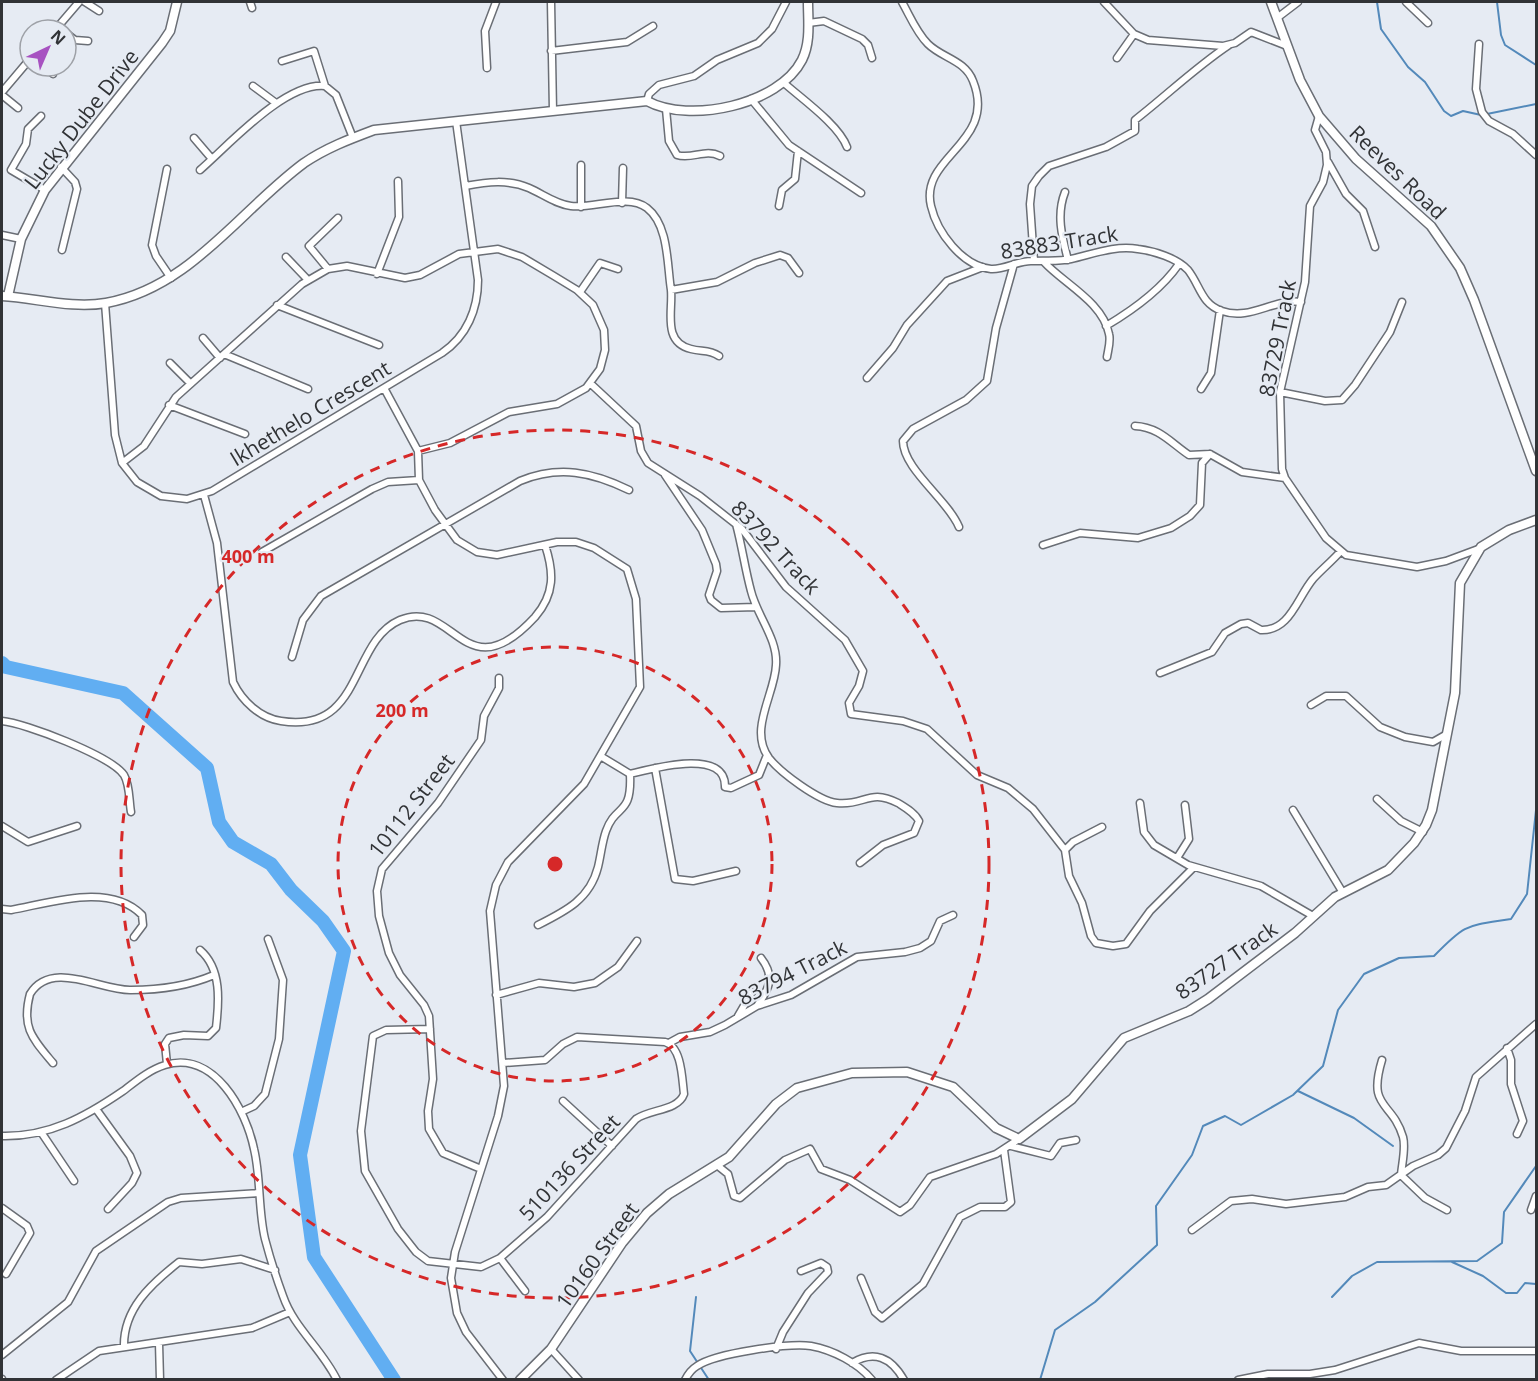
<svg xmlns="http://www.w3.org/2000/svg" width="1538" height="1381" font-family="'Open Sans',sans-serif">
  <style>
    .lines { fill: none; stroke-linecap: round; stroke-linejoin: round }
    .stream { stroke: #5389ba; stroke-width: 2 }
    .river { stroke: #61aef2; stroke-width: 14 }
    .street-casing { stroke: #6a6e75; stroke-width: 9 }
    .secondary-casing { stroke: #6a6e75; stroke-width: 11 }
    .street { stroke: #fff; stroke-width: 6 }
    .secondary { stroke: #fff; stroke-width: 8 }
    .ring { fill: none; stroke: #d62828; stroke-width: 3; stroke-dasharray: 10 8 }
    .labels { text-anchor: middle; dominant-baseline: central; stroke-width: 4.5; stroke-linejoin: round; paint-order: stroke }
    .street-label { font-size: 21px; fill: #313336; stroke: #e6ebf3 }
    .centre { fill: #d62828; stroke: #e6ebf3; stroke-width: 3 }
    .ring-label { font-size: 18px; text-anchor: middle; font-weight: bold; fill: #d62828; stroke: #e6ebf3; stroke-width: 4.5; stroke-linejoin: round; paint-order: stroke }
  </style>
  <rect width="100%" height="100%" fill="#e6ebf3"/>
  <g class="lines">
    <path class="stream" d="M307 2H308
      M1377 2 1381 29 1408 67 1425 82 1444 111 1451 116 1463 111 1481 115
      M1497 2 1501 35 1505 45 1536 65
      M1487 114 1536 104
      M1298 1091 1354 1118 1393 1146
      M1452 1262 1483 1276 1506 1293H1517L1525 1283 1536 1284
      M696 1297 690 1351 709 1380
      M1332 1297 1352 1276 1377 1262 1477 1261 1502 1243 1504 1212 1536 1166
      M1040 1380 1055 1330 1095 1302 1157 1245 1156 1206 1192 1155 1203 1126 1225 1116 1241 1125 1293 1095 1323 1066 1338 1010 1364 974 1399 958 1434 956C1466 923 1466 926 1511 919L1527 894 1536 810"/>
    <path class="river" d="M2 663 6 667 123 693 207 768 219 822 233 842 271 864 291 890 323 921 344 951 300 1155 314 1257 394 1380"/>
    <g class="street-casing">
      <path id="street" d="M85 2 99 11
        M250 2 252 8
        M551 2 553 111
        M902 2C910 16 916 32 928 44 942 58 965 60 973 81 998 143 919 156 931 206 937 232 962 266 991 269 1004 270 1017 261 1031 261 1045 260 1057 262 1071 259 1093 254 1115 245 1138 249 1154 251 1177 258 1188 270 1200 285 1201 304 1222 311 1250 321 1274 298 1301 302
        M1104 2 1134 34 1148 40 1223 46 1235 43 1251 32 1287 46
        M1406 2 1428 23
        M1277 18 1298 2
        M808 23 824 21 862 39 868 45 872 58
        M55 30 79 2
        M66 33 75 40 88 41
        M1479 44 1476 89 1482 112 1489 121 1513 134 1536 155
        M551 51 627 42 653 26
        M1117 58 1134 34
        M282 61 314 51 325 86
        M44 66 53 74
        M487 68 485 31 496 2
        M784 83C802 99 839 125 847 147
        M253 86 276 103
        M2 92 30 59
        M2 95 18 108
        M751 99 789 145 861 193
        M647 101 649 94 659 85 694 76 717 60 758 43 772 29 786 2
        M666 109 669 141 677 155C692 160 705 148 720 156
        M41 116 28 129 26 144 11 170 45 190
        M1319 116 1315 130 1326 152 1327 165 1323 182 1310 206 1305 282 1280 392 1282 469 1285 478 1326 538 1346 555 1417 567 1446 561 1481 548
        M194 138 212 159
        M1328 162 1346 194 1363 211 1375 247
        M61 167 75 182 77 189 62 250
        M167 169 152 245 156 256 171 278
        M200 170C229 145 285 82 325 86L336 95 353 138
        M465 186C487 182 508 179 529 188 543 194 555 204 571 206 593 209 628 193 647 208 669 225 667 265 671 290L717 282 755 263 780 255 788 258 799 273
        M1065 192C1056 215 1062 237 1068 260
        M622 203 623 168
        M779 206 782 190 795 179 798 151
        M581 207V165
        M2 235 21 239
        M286 257 307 279
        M1034 261 1030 204 1032 186 1039 176 1049 166 1106 147 1135 131V120C1167 95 1196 67 1229 45
        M1044 262C1063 283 1103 302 1109 334 1111 341 1108 350 1107 357
        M328 269 309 246 338 218
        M377 274 399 217 398 181
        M671 290C673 311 662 342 691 349 702 352 709 349 719 356
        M580 292 600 263 618 269
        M105 303 115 435 122 463 137 482 161 496 187 499 212 491 442 353C467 336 478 309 478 280L456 121
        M277 305 379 345
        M1106 326C1133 310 1161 290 1179 264
        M203 338 220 358
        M224 354 308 389
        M170 363 190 383
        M867 378 893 348 907 325 947 281 983 267
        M591 384 636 426 641 451 648 463 700 496 742 529 786 587 845 640 863 671 859 686 849 703 851 714 903 721 927 729 977 775 1008 788 1033 809 1065 850 1069 876 1082 903 1091 936 1096 943 1113 946 1126 944 1150 911 1194 867
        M384 388 418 451 419 480 435 510 457 540 477 552 497 555 557 542H576L594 548 627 569 636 599 640 687 584 784 508 862 496 885 490 911 504 1086 498 1116 455 1252 451 1278 457 1313 466 1332 503 1380
        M1201 389 1211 373 1220 310
        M1280 392 1325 401 1342 400 1355 385 1390 332 1402 302
        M169 405 245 434
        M1135 426C1159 427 1171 443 1189 455L1210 454
        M122 463 144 446 176 397 302 284 328 269 347 266 405 278 420 275 459 254 498 249 522 257 554 276 577 290 593 305 604 330 605 350 600 369 586 388 557 404 509 412 450 443 418 451
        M665 475 702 530 716 564 717 571 709 595 711 600 721 608 756 607
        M204 495 217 543 233 682C242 701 260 718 281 721 364 734 349 642 400 620 454 597 464 694 535 617 555 594 554 572 545 545
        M736 524C742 546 745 569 751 591 757 616 778 639 776 665 775 694 748 730 769 758 780 772 818 801 837 803 865 806 869 788 898 803 906 808 915 813 919 821L914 833 883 845 860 863
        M959 527C948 500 903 469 903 441L913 429 966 400 987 381 996 328 1014 264
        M1043 545 1080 533 1138 538 1171 528 1190 516 1200 505 1202 463 1210 454 1242 472 1285 478
        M262 552 372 489 388 482 419 480
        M292 657 303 620 321 596 520 481C559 465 592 472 629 490
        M1160 673 1212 652 1225 633 1241 624 1248 623 1261 630C1290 631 1297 598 1313 579 1321 570 1331 562 1340 552
        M1311 705 1326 696H1346L1380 727 1405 737 1433 742 1447 734
        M2 721C25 723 111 756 124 775 130 785 129 801 131 812
        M655 768 675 879 693 881 736 871
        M630 774C651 769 726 747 725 787L731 788 759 775 767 755
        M1377 799 1401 821 1423 832
        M1140 803 1144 832 1154 845 1188 865 1261 886 1313 916
        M1293 810 1343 893
        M2 826 28 842 77 826
        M1065 850 1073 842 1102 827
        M1177 858 1189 839 1185 805
        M2 909 11 910C50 903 110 882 142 915L143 925 134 937
        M538 925C566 911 590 899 598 867 601 855 602 842 606 831 616 803 632 817 630 774L602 757
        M496 995 539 983 574 987 595 983 618 967 637 941
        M757 1006C770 988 775 976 761 958
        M738 1016 752 992
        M430 1029 386 1030 373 1036 361 1131 365 1171 398 1229 416 1252 428 1261 481 1267 500 1258 547 1217 636 1119C650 1109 678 1111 684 1094 682 1079 682 1047 665 1042L577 1037 563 1044 545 1060 503 1063
        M669 1043 680 1037 710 1032 725 1025 757 1006 791 995 857 957 905 952 920 948 931 941 940 921 953 915
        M1507 1048 1511 1060V1084L1523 1121 1517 1134
        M1382 1060C1367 1110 1392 1100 1403 1137 1406 1148 1402 1163 1401 1175L1425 1198 1447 1210
        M53 1063C33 1039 21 1028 30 994 52 959 101 991 131 990 160 990 188 986 214 975
        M167 1064 165 1044 169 1038 184 1035 208 1036 216 1028C219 1002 222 969 200 950
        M563 1101 612 1146
        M96 1109 130 1156 137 1173 132 1183 108 1209
        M241 1112 254 1106 265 1094 279 1039 283 980 268 939
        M41 1132 74 1181
        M2 1136C49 1137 85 1117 123 1091 136 1081 149 1070 165 1065 214 1050 246 1110 254 1149 261 1178 258 1210 265 1239 270 1258 276 1277 283 1296 294 1328 322 1349 337 1380
        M1011 1146 1051 1156 1060 1143 1076 1140
        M718 1166 728 1174 734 1196 740 1198 785 1160 810 1149 821 1169 850 1180 900 1212 910 1205 930 1177 996 1154 1019 1139
        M481 1169 443 1153 429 1129 428 1111 433 1079 429 1016 424 1005 400 975 389 953 379 916 377 891 382 869 438 803 481 740 484 716 499 688V678
        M2 1208 27 1226 30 1233 6 1274
        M1531 1210 1536 1196
        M1192 1230 1231 1201 1252 1199 1286 1204 1345 1197 1368 1187 1386 1185 1413 1166 1438 1155 1446 1148 1465 1111 1476 1077 1536 1024
        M500 1258 525 1291
        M861 1278 875 1312 882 1318 923 1284 960 1217 980 1207H1005L1011 1202 1004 1150
        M159 1343 160 1380
        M124 1347C123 1309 151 1284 179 1262L202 1264 241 1259 275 1270
        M551 1349 579 1380
        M776 1349 783 1332 808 1293 828 1272 827 1267 821 1263 801 1271
        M2 1355 68 1302 96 1251 168 1202 181 1198 259 1193
        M852 1363C874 1350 891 1357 904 1380
        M2 1379V1380
        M56 1380 99 1351 252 1328 290 1312
        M685 1380C688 1374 692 1369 697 1366 716 1353 789 1343 811 1346 833 1350 858 1363 872 1380
        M1238 1380 1268 1374H1310L1335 1370 1419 1343 1461 1351H1536"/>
    </g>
    <g class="secondary-casing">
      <path id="secondary" d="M1271 2 1300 80 1319 116 1356 159 1431 226 1460 268 1474 300 1536 471
        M2 296C36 298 72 309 106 303 190 288 239 211 304 163 326 148 350 139 374 130L647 101C689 124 779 105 802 60 811 42 808 21 808 2
        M8 296 21 239 45 190 162 43 170 31 177 2
        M520 1380 551 1349 622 1243 647 1213 669 1194 729 1157 776 1104 797 1088 852 1073 907 1072 953 1087 996 1128 1019 1139 1072 1099 1124 1038 1189 1011 1208 999 1295 933 1335 897 1388 870 1414 843 1426 825 1432 810 1455 693 1460 583 1481 547 1509 530 1536 520"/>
    </g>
    <use href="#street" class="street"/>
    <use href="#secondary" class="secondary"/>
  </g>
  <g class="ring">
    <circle cx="555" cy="864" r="217"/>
    <circle cx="555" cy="864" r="434"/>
  </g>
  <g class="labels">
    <g class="street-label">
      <text transform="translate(81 119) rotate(-52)">Lucky Dube Drive</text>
      <text transform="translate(1398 172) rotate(44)">Reeves Road</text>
      <text transform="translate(1059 242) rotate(-9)">83883 Track</text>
      <text transform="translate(1277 338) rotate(-79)">83729 Track</text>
      <text transform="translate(310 413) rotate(-31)">Ikhethelo Crescent</text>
      <text transform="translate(776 547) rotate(47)">83792 Track</text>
      <text transform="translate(411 805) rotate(-52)">10112 Street</text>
      <text transform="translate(1226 960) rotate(-35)">83727 Track</text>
      <text transform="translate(792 972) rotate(-27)">83794 Track</text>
      <text transform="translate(569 1167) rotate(-47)">510136 Street</text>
      <text transform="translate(597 1255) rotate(-54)">10160 Street</text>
    </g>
  </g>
  <circle cx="555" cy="864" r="9" class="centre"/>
  <g class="ring-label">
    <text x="248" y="563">400 m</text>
    <text x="402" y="717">200 m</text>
  </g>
  <rect width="1538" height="1381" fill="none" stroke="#313336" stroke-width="6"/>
  <g transform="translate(48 48) rotate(44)"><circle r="28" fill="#e6ebf3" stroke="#9ea1a7" stroke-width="1.5"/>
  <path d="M0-4.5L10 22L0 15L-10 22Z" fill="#a752c1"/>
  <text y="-9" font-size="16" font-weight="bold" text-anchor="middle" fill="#313336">N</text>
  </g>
</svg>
